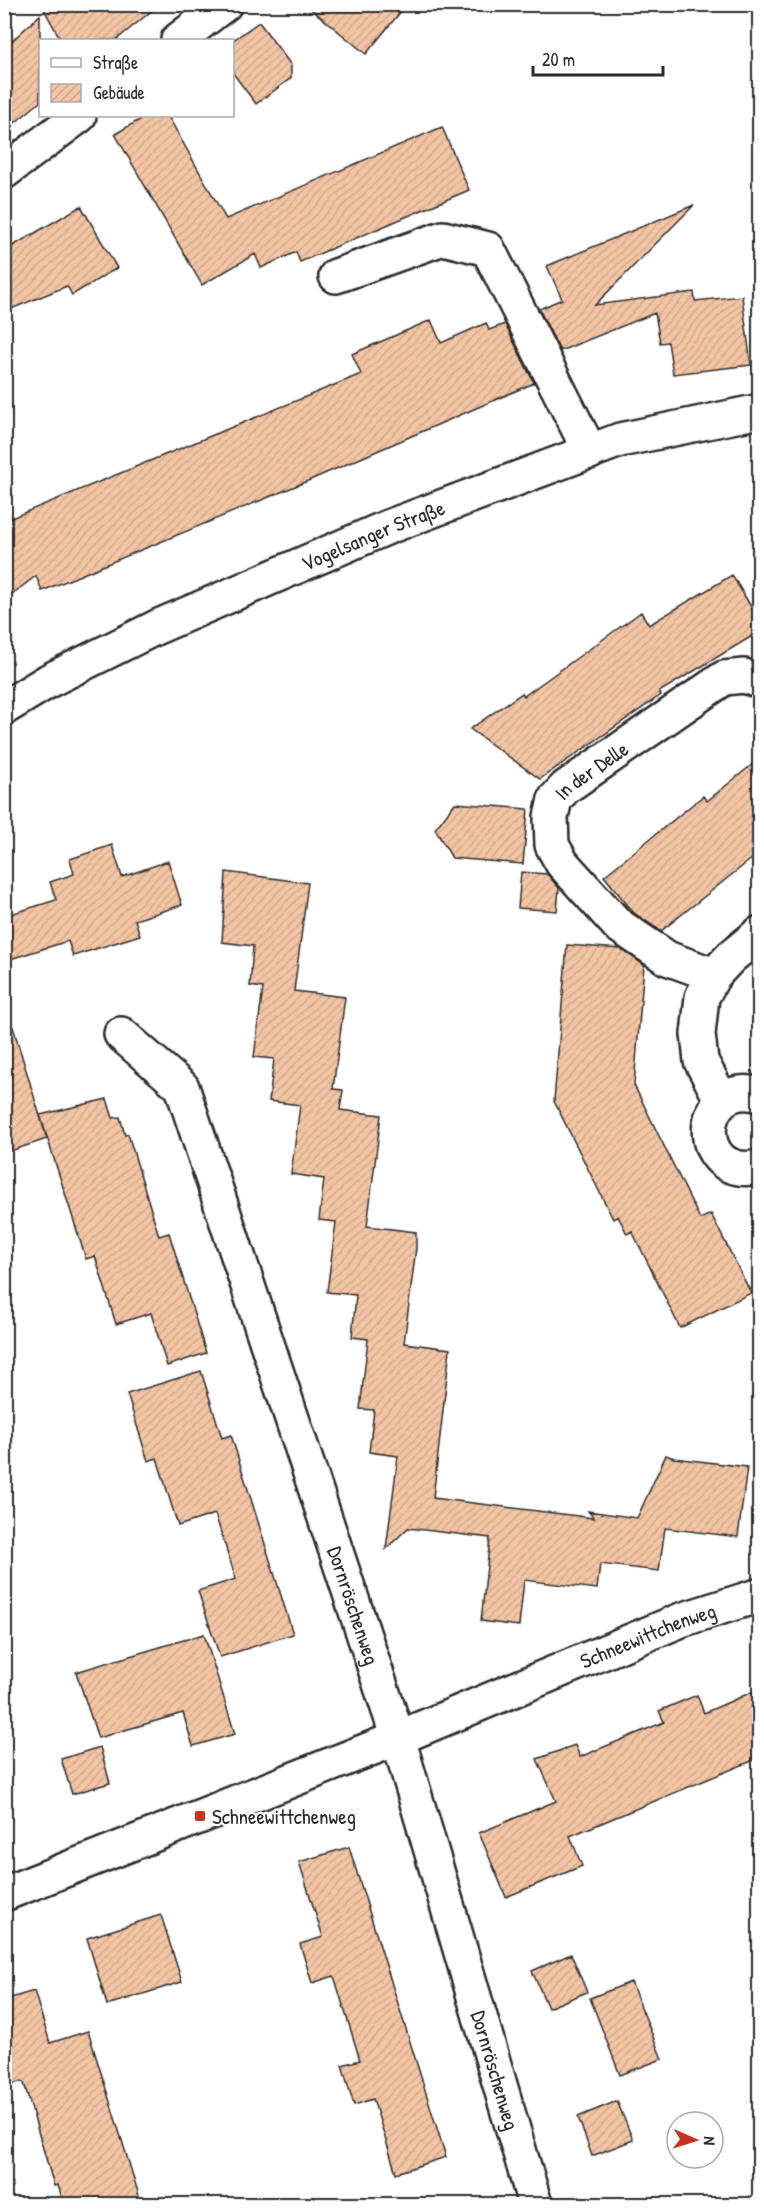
<svg xmlns="http://www.w3.org/2000/svg" width="764" height="2209" font-family="'Patrick Hand',sans-serif">
  <style>
    .building { fill: url(#building-hatch); stroke: #2b2b2b; stroke-width: 1.5 }
    .lines { fill: none; stroke-linecap: round; stroke-linejoin: round }
    .minor-casing { stroke: #2b2b2b; stroke-width: 38 }
    .minor { stroke: #fff; stroke-width: 33 }
    .poi-dot { fill: #c8321e; stroke: #fff; stroke-width: 2 }
    .labels { text-anchor: middle; dominant-baseline: central; stroke-width: 4.5; stroke-linejoin: round; paint-order: stroke }
    .street-label { font-size: 21px; fill: #2b2b2b; stroke: #fff }
    .poi-label { font-size: 21px; fill: #2b2b2b; stroke: #fff; text-anchor: start }
  </style>
  <defs>
    <pattern id="building-hatch" width="6" height="6" patternUnits="userSpaceOnUse" patternTransform="scale(1.5)"><rect width="6" height="6" fill="#f4c5a4"/><path d="M-1 1l2-2M0 6l6-6M5 7l2-2" fill="none" stroke="#d1a98d"/></pattern>
  </defs>
  <rect width="100%" height="100%" fill="#fff"/>
  <filter id="ink" filterUnits="userSpaceOnUse"><feTurbulence type="fractalNoise" baseFrequency=".0167" numOctaves="2"/><feDisplacementMap in="SourceGraphic" scale="12" xChannelSelector="R" yChannelSelector="G"/><feConvolveMatrix kernelMatrix="1 2 1 2 8 2 1 2 1" color-interpolation-filters="sRGB"/></filter>
  <g filter="url(#ink)">
    <path class="building" d="M41 4H160L116 40H61Z
      M305 4H407L366 54Z
      M40 15V102L4 132V48Z
      M259 22 291 65V78L256 104 232 72V41Z
      M146 116H168L226 219 442 127 469 190 300 262 296 252 261 268 255 254 202 285 115 134Z
      M694 205 595 305 694 292 695 301 742 296 751 365 673 374 668 342 660 343 655 313 560 351 539 309 562 299 547 266Z
      M81 206 117 268 72 295 67 286 4 312V251Z
      M431 320 441 343 486 323 489 330 505 324 534 383 310 480 42 591 36 576 4 600V521L361 374 352 354Z
      M732 575 759 620V632L659 692 661 695 540 779 470 729 522 693 524 696 641 612 649 625Z
      M759 759V853L661 931 634 913 604 876 703 796 707 801Z
      M455 803 528 809 523 864 452 858 435 829Z
      M112 845 122 877 168 861 182 905 135 920 140 935 73 956 68 941 4 961V916L56 900 50 882 74 874 70 859Z
      M226 872 308 883 294 991 345 997 333 1089 343 1090 340 1110 381 1115 367 1226 416 1232V1248L404 1343 450 1349 433 1498 594 1518 588 1511 637 1518 666 1455 674 1458 747 1467 738 1537 665 1528 659 1571 600 1564 597 1589 524 1580 519 1626 481 1621 490 1538 408 1528 386 1549 398 1456 369 1452 374 1410 360 1409 368 1339 352 1337 356 1295 327 1292 336 1222 319 1220 324 1179 291 1174 300 1105 269 1101 274 1059 254 1057 263 988 250 986 253 946 222 942Z
      M521 872 547 874 559 888 557 911 518 908Z
      M567 945 621 949 644 965 634 1085 700 1219 711 1214 751 1293 680 1328 632 1231 627 1234 618 1216 613 1219 554 1101Z
      M13 1027 47 1139 4 1153V1028Z
      M107 1099 113 1118 120 1117 125 1135 128 1134 159 1236 169 1233 206 1353 167 1366 151 1313 116 1324 95 1256 86 1259 40 1115Z
      M201 1371 222 1438 231 1435 293 1634 220 1657 198 1591 236 1579 215 1514 178 1526 157 1458 148 1461 127 1394Z
      M204 1634 235 1734 193 1746 183 1713 98 1738 76 1672Z
      M759 1689V1758L570 1836 582 1866 506 1897 479 1833 556 1801 537 1759 575 1745 580 1757 664 1722 659 1711 697 1695 704 1713Z
      M100 1747 110 1783 72 1794 61 1759Z
      M349 1847 446 2157 396 2173 373 2099 354 2105 342 2065 360 2060 334 1976 312 1983 300 1944 323 1937 299 1862Z
      M161 1915 182 1982 107 2005 87 1938Z
      M571 1954 587 1992 548 2008 532 1971Z
      M631 1982 662 2059 620 2075 590 1998Z
      M34 1991 50 2043 88 2031 142 2205H64L58 2185 54 2186 24 2083 22 2081 13 2084 4 2057V2000Z
      M617 2101 633 2140 592 2156 578 2117Z"/>
    <g class="lines">
      <g class="minor-casing">
        <g id="minor">
          <path d="M178 40 225 4"/>
          <path d="M4 172 79 116"/>
          <path d="M336 276 443 238 488 249 590 452"/>
          <path id="s1" d="M4 708 50 680 157 627 388 527 620 440 760 411"/>
          <path id="s2" d="M714 975 667 958 618 925 562 863 552 845 551 817 555 799 566 787 724 678 744 676 760 681"/>
          <path id="s3" d="M121 1034 182 1087 398 1738 535 2204"/>
          <path d="M760 1095C696 1076 689 1182 760 1167"/>
          <path d="M722 1101 701 1061 698 1034 702 997 714 975 731 957 760 933"/>
          <path id="s4" d="M4 1894 398 1738 681 1620 760 1595"/>
        </g>
      </g>
      <use href="#minor" class="minor"/>
    </g>
  </g>
  <rect class="poi-dot" x="194" y="1810" width="12" height="12" rx="3"/>
  <g class="labels">
    <g class="street-label">
      <text stroke="none"><textPath href="#s1" startOffset="408">Vogelsanger Straße</textPath></text>
      <text stroke="none"><textPath href="#s2" startOffset="306">In der Delle</textPath></text>
      <text stroke="none"><textPath href="#s3" startOffset="627">Dornröschenweg</textPath></text>
      <text stroke="none"><textPath href="#s4" startOffset="694">Schneewittchenweg</textPath></text>
      <text stroke="none"><textPath href="#s3" startOffset="1113">Dornröschenweg</textPath></text>
    </g>
    <g class="poi-label">
      <text x="212" y="1816">Schneewittchenweg</text>
    </g>
  </g>
  <rect width="764" height="2209" fill="none" stroke="#fff" stroke-width="24"/>
  <rect x="12" y="12" width="740" height="2185" fill="none" stroke="#2b2b2b" stroke-width="2" filter="url(#ink)"/>
  <rect x="39" y="39" width="195" height="78" fill="#ffffff" stroke="#aaaaaa" stroke-width="1.5"/>
  <rect x="51" y="58" width="30" height="9" fill="#ffffff" stroke="#aaaaaa" stroke-width="1.5"/>
  <text x="93" y="69" font-size="18" fill="#2b2b2b">Straße</text>
  <rect x="51" y="84" width="30" height="18" fill="url(#building-hatch)" stroke="#aaaaaa" stroke-width="1.5"/>
  <text x="93" y="99" font-size="18" fill="#2b2b2b">Gebäude</text>
  <g transform="translate(695 2140) rotate(93)"><circle r="28" fill="#ffffff" stroke="#aaaaaa" stroke-width="1.5"/>
  <path d="M0-4.5L10 22L0 15L-10 22Z" fill="#c8321e"/>
  <text y="-9" font-size="16" font-weight="bold" text-anchor="middle" fill="#2b2b2b">N</text>
  </g>
  <path d="M533 66v9h130v-9" fill="none" stroke="#2b2b2b" stroke-width="3"/>
  <text x="542" y="66" font-size="18" fill="#2b2b2b" stroke="#ffffff" stroke-width="4.5" paint-order="stroke">20 m</text>
</svg>
